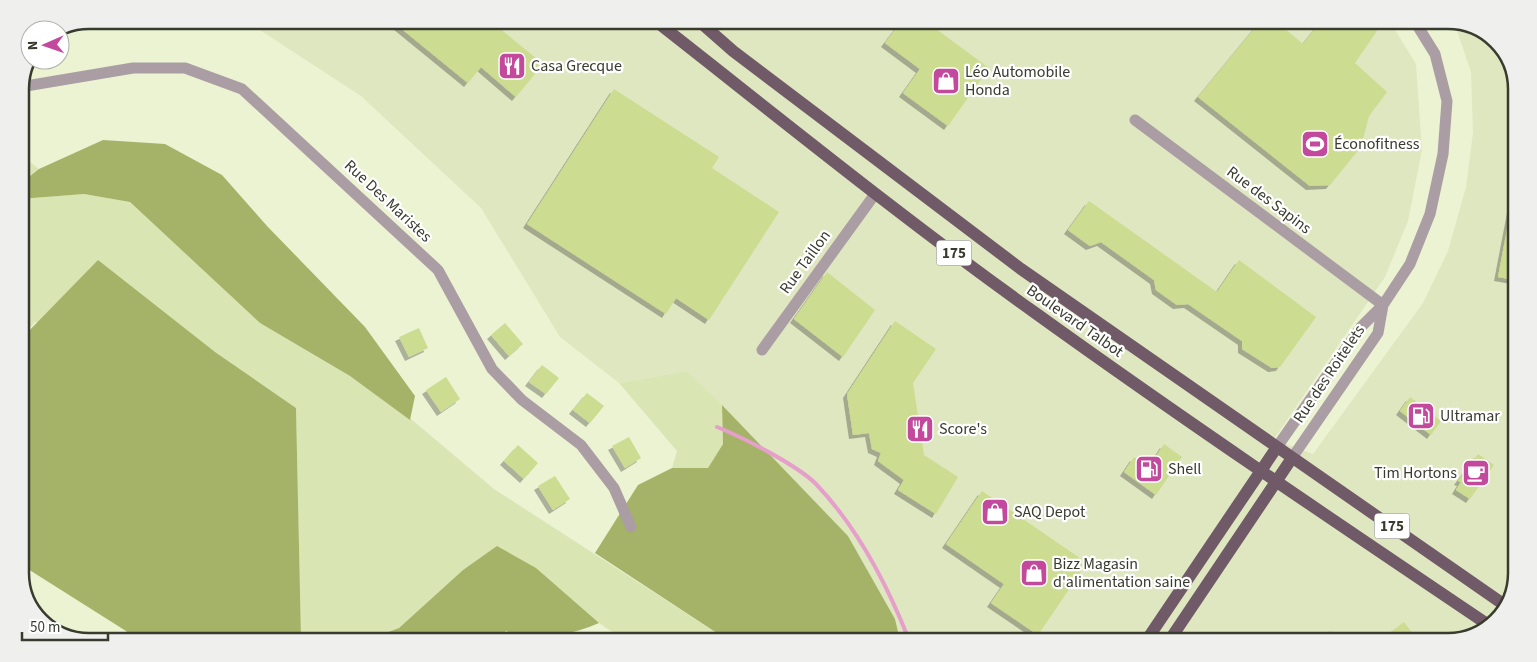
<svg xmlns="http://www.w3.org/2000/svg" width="1537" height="662" font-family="'Source Sans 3',sans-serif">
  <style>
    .built { fill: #dfe7c0 }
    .green { fill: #dae5b4 }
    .forest { fill: #a5b369 }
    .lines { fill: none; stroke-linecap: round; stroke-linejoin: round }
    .stream { stroke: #e59fca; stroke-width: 4 }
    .building { fill: #ccdc90; filter: url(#shadow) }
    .minor { stroke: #aa9da4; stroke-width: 11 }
    .major { stroke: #715a68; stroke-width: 12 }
    .labels { text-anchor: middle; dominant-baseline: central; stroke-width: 4.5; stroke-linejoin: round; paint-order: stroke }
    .shield { fill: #fff; stroke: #74766d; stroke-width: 1 }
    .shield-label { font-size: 15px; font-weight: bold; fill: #383b2e }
    .poi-label { font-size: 16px; fill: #383b2e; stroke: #fff; text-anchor: start }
    .street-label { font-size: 16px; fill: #383b2e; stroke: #fff }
    .rim { fill: none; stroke: #383b2e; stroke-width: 2.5 }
  </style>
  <defs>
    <filter id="shadow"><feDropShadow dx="-4" dy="4" stdDeviation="0" flood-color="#0004"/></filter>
  </defs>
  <rect width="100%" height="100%" fill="#ebf3d2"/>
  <path class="built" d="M246 21 1392 25 1416 64 1422 150 1408 221 1385 277 1274 439 1313 454 1423 303 1448 251 1466 187 1473 133 1471 72 1455 25H1474L1503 47 1517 84 1512 551 1501 613 1486 630 1448 642 900 640 895 619 848 536 687 371 619 383 560 337 481 208 361 96Z"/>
  <path class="green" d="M20 154 39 169 20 184Z
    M84 194 130 202 260 323 350 376 411 419 494 489 726 639H623L599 623 463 570 399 628 372 638H301L296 408 215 352 35 322 20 340V199Z
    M687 371 722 405 723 444 708 468H672L677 451 619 383Z"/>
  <path class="forest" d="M103 140 165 144 222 175 267 226 365 327 415 396 410 420 350 376 260 323 130 202 84 194 20 199V184L39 169Z
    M98 260 215 352 296 408 301 638 132 637 126 631 20 564V340Z
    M722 405 848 536 895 619 900 640 726 639 595 553 638 485 672 468H708L723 444Z
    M497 546 536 568 599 623C569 636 541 639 509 638L507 631 491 638H372L399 628 463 570Z"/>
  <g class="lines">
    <path class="stream" d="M717 427C742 437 797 465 816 484 857 527 887 584 909 640"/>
  </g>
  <path class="building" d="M392 21 492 22 543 64 516 97 481 67 468 83Z
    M900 23H928L989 68 948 126 903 93 920 69 885 43Z
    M1258 24H1279L1303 44 1318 25H1369L1377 31 1355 63 1387 92 1369 116 1361 147 1330 185 1310 186 1198 97Z
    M614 89 719 157 712 168 779 212 709 320 676 298 666 314 527 224Z
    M1089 201 1217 292 1239 260 1316 317 1280 367 1272 368 1242 349V341L1188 304 1177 305 1156 290 1154 280 1101 242 1090 246 1068 230Z
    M1511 209H1516L1515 280 1498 277Z
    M827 272 875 310 843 357 794 319Z
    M895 321 936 349 913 383 924 455 958 477 936 514 898 490 904 480 878 461 881 453 872 449 869 433 853 435 847 394Z
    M505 323 523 344 509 356 491 335Z
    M419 328 428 348 409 357 399 337Z
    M542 365 559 378 546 394 529 382Z
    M446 377 460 399 441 412 426 390Z
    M587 393 604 406 590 423 573 410Z
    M1410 397 1441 421 1431 435 1400 411Z
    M629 437 641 458 625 468 612 446Z
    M1164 444 1182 457 1156 495 1124 472 1134 457 1149 467Z
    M518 445 538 463 524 479 504 461Z
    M1478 454 1494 465 1470 499 1456 490 1461 482 1458 481Z
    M555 476 570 499 553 510 538 486Z
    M982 491 1087 563 1038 635 991 603 1004 584 946 544Z
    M1404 622 1419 642H1377Z
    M1329 631 1361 637 1360 642H1327Z"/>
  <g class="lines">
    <path class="minor" d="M20 87 133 68H185L242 89 438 270 492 369 522 400 581 445 614 488 631 527
      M1135 120 1383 305
      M762 350 875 194
      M1277 447 1361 327 1383 305 1410 264 1430 214 1443 154 1447 101 1435 54 1417 25
      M1292 458 1378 333 1383 305"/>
    <path class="major" d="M657 22C782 120 905 220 1034 312 1184 420 1337 523 1490 626
      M700 22 733 51 1021 269 1506 606
      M1146 641 1277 447
      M1169 641 1292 458"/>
  </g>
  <defs>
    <g id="restaurant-square" transform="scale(1.4375)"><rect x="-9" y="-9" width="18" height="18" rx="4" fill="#c2499c" stroke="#fff"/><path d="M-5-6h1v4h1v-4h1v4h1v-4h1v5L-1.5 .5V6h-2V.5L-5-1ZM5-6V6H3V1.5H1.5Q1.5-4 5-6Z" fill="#fff"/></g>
    <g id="shop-square" transform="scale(1.4375)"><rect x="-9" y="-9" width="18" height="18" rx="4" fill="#c2499c" stroke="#fff"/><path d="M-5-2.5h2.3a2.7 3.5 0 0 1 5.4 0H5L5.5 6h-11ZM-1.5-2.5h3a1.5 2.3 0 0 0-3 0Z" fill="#fff"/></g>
    <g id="stadium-square" transform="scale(1.4375)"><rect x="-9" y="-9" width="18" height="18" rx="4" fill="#c2499c" stroke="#fff"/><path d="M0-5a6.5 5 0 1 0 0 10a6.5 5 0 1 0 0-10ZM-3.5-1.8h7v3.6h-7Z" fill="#fff"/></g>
    <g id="fuel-square" transform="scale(1.4375)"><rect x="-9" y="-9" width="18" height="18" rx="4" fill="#c2499c" stroke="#fff"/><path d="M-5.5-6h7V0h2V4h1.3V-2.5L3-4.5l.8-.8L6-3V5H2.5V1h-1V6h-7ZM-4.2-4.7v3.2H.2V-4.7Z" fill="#fff"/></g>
    <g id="cafe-square" transform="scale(1.4375)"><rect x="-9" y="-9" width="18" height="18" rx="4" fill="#c2499c" stroke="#fff"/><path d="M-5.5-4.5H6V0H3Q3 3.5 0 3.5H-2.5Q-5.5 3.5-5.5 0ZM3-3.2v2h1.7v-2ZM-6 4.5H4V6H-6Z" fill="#fff"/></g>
  </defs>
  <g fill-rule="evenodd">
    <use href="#restaurant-square" x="512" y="66"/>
    <use href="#shop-square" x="946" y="81"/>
    <use href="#stadium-square" x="1315" y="144"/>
    <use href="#fuel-square" x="1421" y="416"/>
    <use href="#restaurant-square" x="920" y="429"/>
    <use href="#fuel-square" x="1149" y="469"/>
    <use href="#cafe-square" x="1476" y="473"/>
    <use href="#shop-square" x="995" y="512"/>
    <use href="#shop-square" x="1034" y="573"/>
  </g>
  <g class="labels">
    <g class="shield">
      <rect x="936.5" y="240.5" width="35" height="25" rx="4"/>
      <rect x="1374.5" y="513.5" width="35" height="25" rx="4"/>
    </g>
    <g class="shield-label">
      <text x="954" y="253">175</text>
      <text x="1392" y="526">175</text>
    </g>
    <g class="poi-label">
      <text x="531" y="66">Casa Grecque</text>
      <text x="965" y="72">Léo Automobile<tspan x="965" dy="18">Honda</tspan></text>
      <text x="1334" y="144">Éconofitness</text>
      <text x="1440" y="416">Ultramar</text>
      <text x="939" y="429">Score's</text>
      <text x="1168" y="469">Shell</text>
      <text x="1457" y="473" text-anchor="end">Tim Hortons</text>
      <text x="1014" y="512">SAQ Depot</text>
      <text x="1053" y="564">Bizz Magasin<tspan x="1053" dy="18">d'alimentation saine</tspan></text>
    </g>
    <g class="street-label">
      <text transform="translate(1269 200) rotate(37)">Rue des Sapins</text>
      <text transform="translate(388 201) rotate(43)">Rue Des Maristes</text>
      <text transform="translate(805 262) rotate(-54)">Rue Taillon</text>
      <text transform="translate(1075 321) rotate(35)">Boulevard Talbot</text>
      <text transform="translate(1329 374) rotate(-56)">Rue des Roitelets</text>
    </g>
  </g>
  <path d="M0 0H1537V662H0ZM89 29H1448A60 60 0 0 1 1508 89V573A60 60 0 0 1 1448 633H89A60 60 0 0 1 29 573V89A60 60 0 0 1 89 29Z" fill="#efefee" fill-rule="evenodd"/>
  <path class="rim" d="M89 29H1448A60 60 0 0 1 1508 89V573A60 60 0 0 1 1448 633H89A60 60 0 0 1 29 573V89A60 60 0 0 1 89 29Z"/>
  <g transform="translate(45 45) rotate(268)"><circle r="24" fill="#ffffff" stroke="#afb1ab"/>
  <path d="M0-4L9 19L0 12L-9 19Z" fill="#c2499c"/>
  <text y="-8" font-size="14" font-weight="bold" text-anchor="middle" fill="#383b2e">N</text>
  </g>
  <path d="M22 632v8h86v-8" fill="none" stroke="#383b2e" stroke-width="2.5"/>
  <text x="30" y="632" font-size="15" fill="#383b2e" stroke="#ffffff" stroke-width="4" paint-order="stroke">50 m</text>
</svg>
